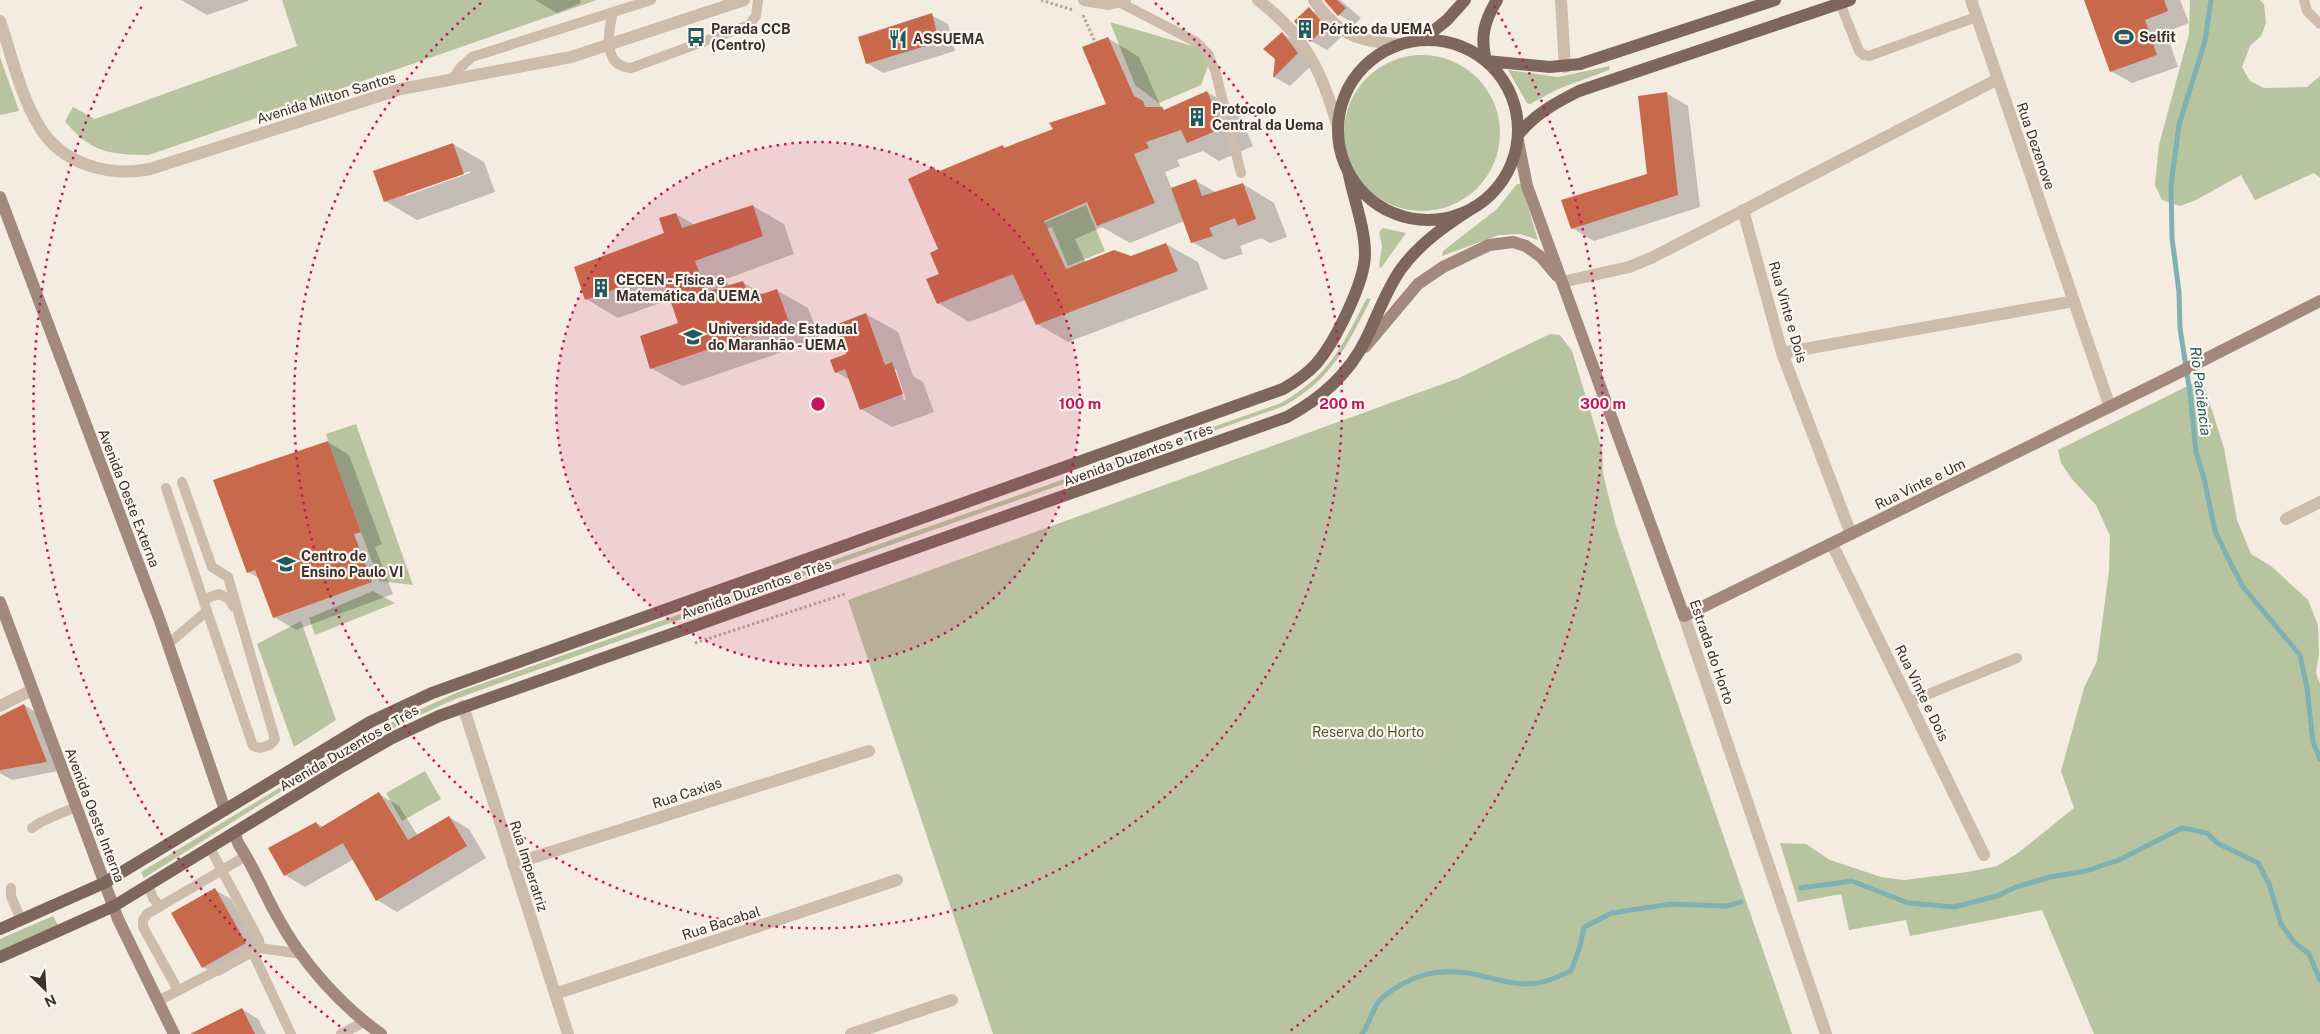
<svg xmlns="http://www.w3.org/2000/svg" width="2320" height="1034" font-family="'Public Sans',sans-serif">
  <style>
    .green { fill: #b8c4a0 }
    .shadow { fill: #0003; fill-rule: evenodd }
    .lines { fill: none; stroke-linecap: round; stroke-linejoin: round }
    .stream { stroke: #7fb0b2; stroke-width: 5 }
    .building { fill: #c8694b }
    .path { stroke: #b9a596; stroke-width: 3; stroke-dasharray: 2.5 2.5; stroke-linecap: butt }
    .lane { stroke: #cdbbac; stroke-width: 10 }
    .street { stroke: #cdbbac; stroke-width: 12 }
    .secondary { stroke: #a18a7d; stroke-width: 12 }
    .primary { stroke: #7d675c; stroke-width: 12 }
    .ring { fill: none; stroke: #c2185b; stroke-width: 2.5; stroke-dasharray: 2.5 5 }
    .labels { text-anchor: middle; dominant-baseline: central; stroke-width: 4.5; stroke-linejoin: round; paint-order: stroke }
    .poi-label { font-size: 14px; font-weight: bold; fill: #3b302b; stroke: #fbf5ee; text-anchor: start }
    .street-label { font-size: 14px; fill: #3b302b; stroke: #fbf5ee }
    .park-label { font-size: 14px; fill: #4a5a2e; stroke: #fbf5ee }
    .water-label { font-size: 15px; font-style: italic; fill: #1f5a5e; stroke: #fbf5ee }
    .centre { fill: #c2185b; stroke: #fbf5ee; stroke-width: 2.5 }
    .ring-label { font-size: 15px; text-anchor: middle; font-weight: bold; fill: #c2185b; stroke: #fbf5ee; stroke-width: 4.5; stroke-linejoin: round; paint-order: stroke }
  </style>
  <rect width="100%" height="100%" fill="#f4ebe1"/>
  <path class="green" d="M282 0H597L149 155C111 155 89 152 65 121L73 107 95 119 297 46Z
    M2190 0H2260L2264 4 2266 23 2261 36 2250 46 2242 67 2250 81 2264 88 2307 87 2320 76V178L2314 173 2255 200 2241 175 2196 200 2180 206 2162 200 2155 185 2159 145 2189 34Z
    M1110 22 1213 52 1201 85 1159 103 1135 85Z
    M1344 133a78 78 0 1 1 156 0a78 78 0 1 1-156 0Z
    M0 57 19 111 0 115Z
    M1610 66 1609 70 1558 89 1530 104 1527 103 1508 70 1558 77Z
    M1517 184H1521L1538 240 1520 234 1499 235 1442 256 1443 251 1497 209Z
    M1086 205 1105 251 1068 266 1052 227 1025 238 1015 235Z
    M1383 228 1406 233 1381 268 1379 266 1382 246 1379 232Z
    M1367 298 1371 299C1346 347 1333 378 1284 406L458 698C347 745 246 814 144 878L141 872 373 731 458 692 1281 403C1331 374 1341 347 1367 298Z
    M1550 334 1560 335 1572 351 1602 450 1603 474 1616 526 1792 1034H993L848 600 1459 378Z
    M2202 379 2224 448 2237 520 2251 554 2271 566 2308 600 2318 625 2319 654 2316 673 2320 684V1034H2094L2042 910 1910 936 1906 920 1849 930 1841 894 1798 902 1780 843 1806 844 1830 860 1881 877 1904 880 1968 872 1997 866 2018 853 2074 808 2061 771 2084 688 2097 661 2109 571 2110 536 2096 505 2072 479 2061 463 2058 450Z
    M356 424 413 585 379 581 328 441 326 434Z
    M373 591 395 603 315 635 309 618Z
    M301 621 336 720 294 747 257 644Z
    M425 771 441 799 402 821 386 793Z
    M53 916 58 925 0 951V939Z"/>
  <path class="shadow" d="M181 0H248V1L207 15Z
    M535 0H580L581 3 557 13Z
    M1326 0H1340L1361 18 1355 24 1339 15Z
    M2086 0H2180L2189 23 2166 32 2178 67 2132 83 2111 71Z
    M1309 9 1325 18 1341 37 1327 50 1311 41 1295 21Z
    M931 15 948 24 955 51 883 73 867 63Z
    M1282 34 1298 43 1314 63 1290 86 1274 77Z
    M1108 38 1139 57 1162 109 1165 111 1207 92 1238 110 1253 146 1219 161 1203 151 1177 160 1180 166 1165 172 1172 189 1196 181 1217 193 1243 184 1274 203 1287 237 1270 243 1261 238 1240 246 1243 254 1224 260 1192 242 1184 221 1130 243 1102 227 1075 239 1086 263 1131 258 1166 244 1198 262 1208 289 1068 342 1037 324 1026 300 969 322 938 303 941 274 934 169 940 172 1003 146 1007 149 1054 130 1107 104Z
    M1666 93 1688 106 1700 207 1594 241 1572 228 1649 175Z
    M453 144 484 162 495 192 417 220 385 201ZM470 171V173L406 196V193Z
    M753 206 784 224 794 254 726 279 729 286 742 282 764 295 776 290 808 308 820 339 683 386 651 368 679 324 671 299 618 318 586 299 666 234 676 214 695 225Z
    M866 314 898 332 913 376 923 382 934 412 892 427 861 409 850 380 836 372 847 355ZM893 369H896L906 400H904Z
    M328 442 349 455 382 544 375 547 393 594 296 630 274 617 260 579 248 572Z
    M24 705 40 715 63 770 12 780 0 773V718Z
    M379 794 399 806 418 836 449 817 469 829 486 858 397 912 377 900 360 872 362 871 354 859 305 887 285 875 316 823 324 827Z
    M215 890 231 899 262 952 219 976 203 967Z
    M242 1009 258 1019 266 1034H212Z"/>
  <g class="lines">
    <path class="stream" d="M2211 0 2205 41 2179 125 2171 185 2172 238 2179 292 2180 328 2190 393 2196 452 2204 478 2215 531 2229 560 2243 587 2300 655 2307 688 2313 742 2320 759
      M1801 888 1852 881 1908 903 1954 907 1997 896 2016 887 2050 877 2086 871 2119 860 2182 828 2207 833 2217 843 2258 863 2269 884 2281 924 2294 942 2309 954 2320 980
      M1362 1034C1370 1024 1373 1005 1382 998 1412 973 1441 967 1478 975 1494 979 1511 984 1527 984 1543 984 1557 977 1571 971L1580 946 1584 927 1612 913 1670 904 1726 906 1741 902"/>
  </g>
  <path class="building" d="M1324 0H1337L1346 8 1338 16Z
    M2084 0H2164L2168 11 2145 20 2157 55 2110 72Z
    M1309 7 1326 27 1310 42 1294 21Z
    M932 13 939 42 866 64 858 37Z
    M1282 32 1298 53 1273 78 1275 59 1263 49Z
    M1108 37 1134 96 1143 101 1145 107H1162L1164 110 1207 91 1223 128 1187 143 1181 130 1146 142 1149 148 1134 154 1155 203 1097 226 1087 202 1044 221 1066 269 1114 250 1131 256 1166 243 1178 271 1036 325 1013 274 937 304 926 279 939 274 930 253 938 249 908 179 934 167 937 172 1003 145 1004 148 1053 129 1049 123 1106 104 1082 47Z
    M1667 92 1678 195 1571 229 1561 200 1647 174 1638 96Z
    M453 143 464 174 384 202 373 171Z
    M1196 179 1202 196 1243 183 1256 219 1238 226 1235 218 1209 228 1213 236 1191 243 1171 188Z
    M753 205 763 236 695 261 706 292 743 281 750 298 777 289 789 322 650 369 640 336 678 323 661 273 585 300 574 267 664 233 659 218 676 213 682 228Z
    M866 313 885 365 892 362 903 394 860 410 845 369 835 373 830 360 846 354 837 329 838 324Z
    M328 441 361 532 354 534 372 582 273 618 255 570 247 573 213 480Z
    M24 704 47 762 0 770V716Z
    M379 792 408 840 449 816 467 846 376 901 343 843 284 876 268 848 316 822 320 828Z
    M215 888 246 943 202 968 171 913Z
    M242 1008 255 1034H190Z"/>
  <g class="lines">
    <path class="path" d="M1041 0 1073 10
      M1083 15 1095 42
      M695 643 845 594"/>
    <path class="lane" d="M2304 0 2307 11 2320 24
      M1119 2 1196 42 1208 54 1215 70 1241 173
      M1840 3 1859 51 1864 55 1869 56 1976 17
      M613 13C608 32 602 66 631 68L749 25 756 16 758 0
      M453 78 461 67 472 57 651 0
      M166 488 207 611
      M204 599 219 594 229 599 234 607
      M168 644 207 611 253 746 260 748 270 745 275 739 228 577 212 567 182 482
      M1909 702 2017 658
      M32 828 41 822 75 807
      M148 885 153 898 160 907
      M11 888V896L21 920
      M260 948 302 954
      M253 953 291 1034
      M178 990 143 927V920L147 914 246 856
      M158 1001 260 948 259 940 210 848
      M341 1034 364 1022"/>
    <path class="street" d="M1084 0 1109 4 1125 0
      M1258 0C1304 35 1321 69 1337 124
      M1314 0C1338 35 1359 42 1400 44
      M1561 0 1565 67
      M1971 0 2110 407
      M0 21C12 56 20 95 39 126 62 165 109 177 150 169L401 89 571 57 744 0
      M1743 210 1782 353 1851 534
      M1562 282 1629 267 1651 258 1998 79
      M1782 353 2074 301
      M2286 519 2320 502
      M1832 544 1984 855
      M1684 616 1826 1034
      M0 706 32 690
      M463 706 568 1034
      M513 864 869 751
      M555 994 897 880
      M851 1034 952 1000"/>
    <path class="secondary" d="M1518 141 1527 186 1684 616 2168 378 2320 301
      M0 197 160 621 225 810
      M1365 347 1418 284 1443 267 1489 245 1513 242 1526 246 1541 257 1557 276
      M0 602 118 919 174 1034
      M234 833 239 845C254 867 264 893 277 916 301 961 340 1005 381 1034"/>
    <path class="primary" d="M1422 40 1447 20 1465 0
      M1338 130a90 90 0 1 1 180 0a90 90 0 1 1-180 0Z
      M1486 61 1550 67 1580 64 1775 0
      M1486 61C1480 38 1484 21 1497 0
      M1518 135C1535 114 1555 103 1579 91L1850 0
      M0 929 104 883 370 722 432 693 1283 389C1295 382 1307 374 1316 364 1335 342 1365 282 1365 254 1365 228 1354 200 1349 175
      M0 957 114 906 345 765 392 738 439 716 1287 417C1320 399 1348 375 1365 341 1377 317 1386 290 1401 269 1420 243 1445 226 1471 209"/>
  </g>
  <circle cx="818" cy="404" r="262" fill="#c2185b" fill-opacity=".12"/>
  <g class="ring">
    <circle cx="818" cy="404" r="262"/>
    <path d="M1155 3A524 524 0 1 1 481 3"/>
    <path d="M346 1031A785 785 0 0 1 142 6M1494 6A785 785 0 0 1 1290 1031"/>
  </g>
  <defs>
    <g id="building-bare" transform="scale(1.5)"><path d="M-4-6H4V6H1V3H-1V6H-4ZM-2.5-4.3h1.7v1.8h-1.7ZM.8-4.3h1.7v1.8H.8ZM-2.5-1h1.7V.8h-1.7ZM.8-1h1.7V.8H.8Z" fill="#1f5a5e" stroke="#fbf5ee" stroke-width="2.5" paint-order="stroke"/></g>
    <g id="bus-bare" transform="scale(1.5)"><path d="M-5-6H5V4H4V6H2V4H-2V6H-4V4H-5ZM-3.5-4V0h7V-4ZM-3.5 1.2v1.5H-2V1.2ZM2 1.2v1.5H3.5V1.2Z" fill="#1f5a5e" stroke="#fbf5ee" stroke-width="2.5" paint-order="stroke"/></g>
    <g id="stadium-bare" transform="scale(1.5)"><path d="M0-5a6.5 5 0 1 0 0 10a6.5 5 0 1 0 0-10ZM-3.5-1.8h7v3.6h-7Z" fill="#1f5a5e" stroke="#fbf5ee" stroke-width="2.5" paint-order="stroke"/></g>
    <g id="restaurant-bare" transform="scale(1.5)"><path d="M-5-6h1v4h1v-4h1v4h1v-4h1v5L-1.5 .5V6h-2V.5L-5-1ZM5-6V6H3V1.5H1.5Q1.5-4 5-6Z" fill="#1f5a5e" stroke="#fbf5ee" stroke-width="2.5" paint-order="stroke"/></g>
    <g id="university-bare" transform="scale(1.5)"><path d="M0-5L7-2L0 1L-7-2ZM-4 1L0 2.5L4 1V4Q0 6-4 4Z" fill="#1f5a5e" stroke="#fbf5ee" stroke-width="2.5" paint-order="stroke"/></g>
    <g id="school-bare" transform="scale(1.5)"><path d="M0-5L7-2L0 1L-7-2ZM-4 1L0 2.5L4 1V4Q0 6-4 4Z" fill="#1f5a5e" stroke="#fbf5ee" stroke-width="2.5" paint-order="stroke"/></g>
  </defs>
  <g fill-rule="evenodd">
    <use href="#building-bare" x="1305" y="29"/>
    <use href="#bus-bare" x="696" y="37"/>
    <use href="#stadium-bare" x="2124" y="37"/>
    <use href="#restaurant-bare" x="898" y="39"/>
    <use href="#building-bare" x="1197" y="117"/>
    <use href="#building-bare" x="601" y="288"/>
    <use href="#university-bare" x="693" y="337"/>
    <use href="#school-bare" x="286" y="564"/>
  </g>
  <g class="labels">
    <g class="poi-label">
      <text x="711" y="29">Parada CCB<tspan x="711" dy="16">(Centro)</tspan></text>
      <text x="1320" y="29">Pórtico da UEMA</text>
      <text x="2139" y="37">Selfit</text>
      <text x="913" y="39">ASSUEMA</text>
      <text x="1212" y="109">Protocolo<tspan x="1212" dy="16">Central da Uema</tspan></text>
      <text x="616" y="280">CECEN - Física e<tspan x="616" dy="16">Matemática da UEMA</tspan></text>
      <text x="708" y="329">Universidade Estadual<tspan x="708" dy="16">do Maranhão - UEMA</tspan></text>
      <text x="301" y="556">Centro de<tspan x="301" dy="16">Ensino Paulo VI</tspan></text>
    </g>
    <g class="street-label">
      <text transform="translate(326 98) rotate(-17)">Avenida Milton Santos</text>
      <text transform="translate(2036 146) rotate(71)">Rua Dezenove</text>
      <text transform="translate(1788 312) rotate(74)">Rua Vinte e Dois</text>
      <text transform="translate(1138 455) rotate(-20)">Avenida Duzentos e Três</text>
      <text transform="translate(1920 484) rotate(-26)">Rua Vinte e Um</text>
      <text transform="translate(129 498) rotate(69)">Avenida Oeste Externa</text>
      <text transform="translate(756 589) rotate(-19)">Avenida Duzentos e Três</text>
      <text transform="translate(1712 652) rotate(71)">Estrada do Horto</text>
      <text transform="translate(1922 693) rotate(64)">Rua Vinte e Dois</text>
      <text transform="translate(349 748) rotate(-30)">Avenida Duzentos e Três</text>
      <text transform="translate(687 793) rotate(-18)">Rua Caxias</text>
      <text transform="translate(95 815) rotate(69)">Avenida Oeste Interna</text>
      <text transform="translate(529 866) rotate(72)">Rua Imperatriz</text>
      <text transform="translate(721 923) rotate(-18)">Rua Bacabal</text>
    </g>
    <g class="park-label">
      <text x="1368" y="732">Reserva do Horto</text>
    </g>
    <g class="water-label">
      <text transform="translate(2201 391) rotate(83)">Rio Paciência</text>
    </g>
  </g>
  <circle cx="818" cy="404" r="8" class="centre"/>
  <g class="ring-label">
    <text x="1080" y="409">100 m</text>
    <text x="1342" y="409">200 m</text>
    <text x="1603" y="409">300 m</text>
  </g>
  <g transform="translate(45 989) rotate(155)" stroke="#fbf5ee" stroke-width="4" paint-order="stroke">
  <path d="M0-4L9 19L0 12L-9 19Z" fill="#3b302b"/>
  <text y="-8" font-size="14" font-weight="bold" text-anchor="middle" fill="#3b302b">N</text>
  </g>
</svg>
